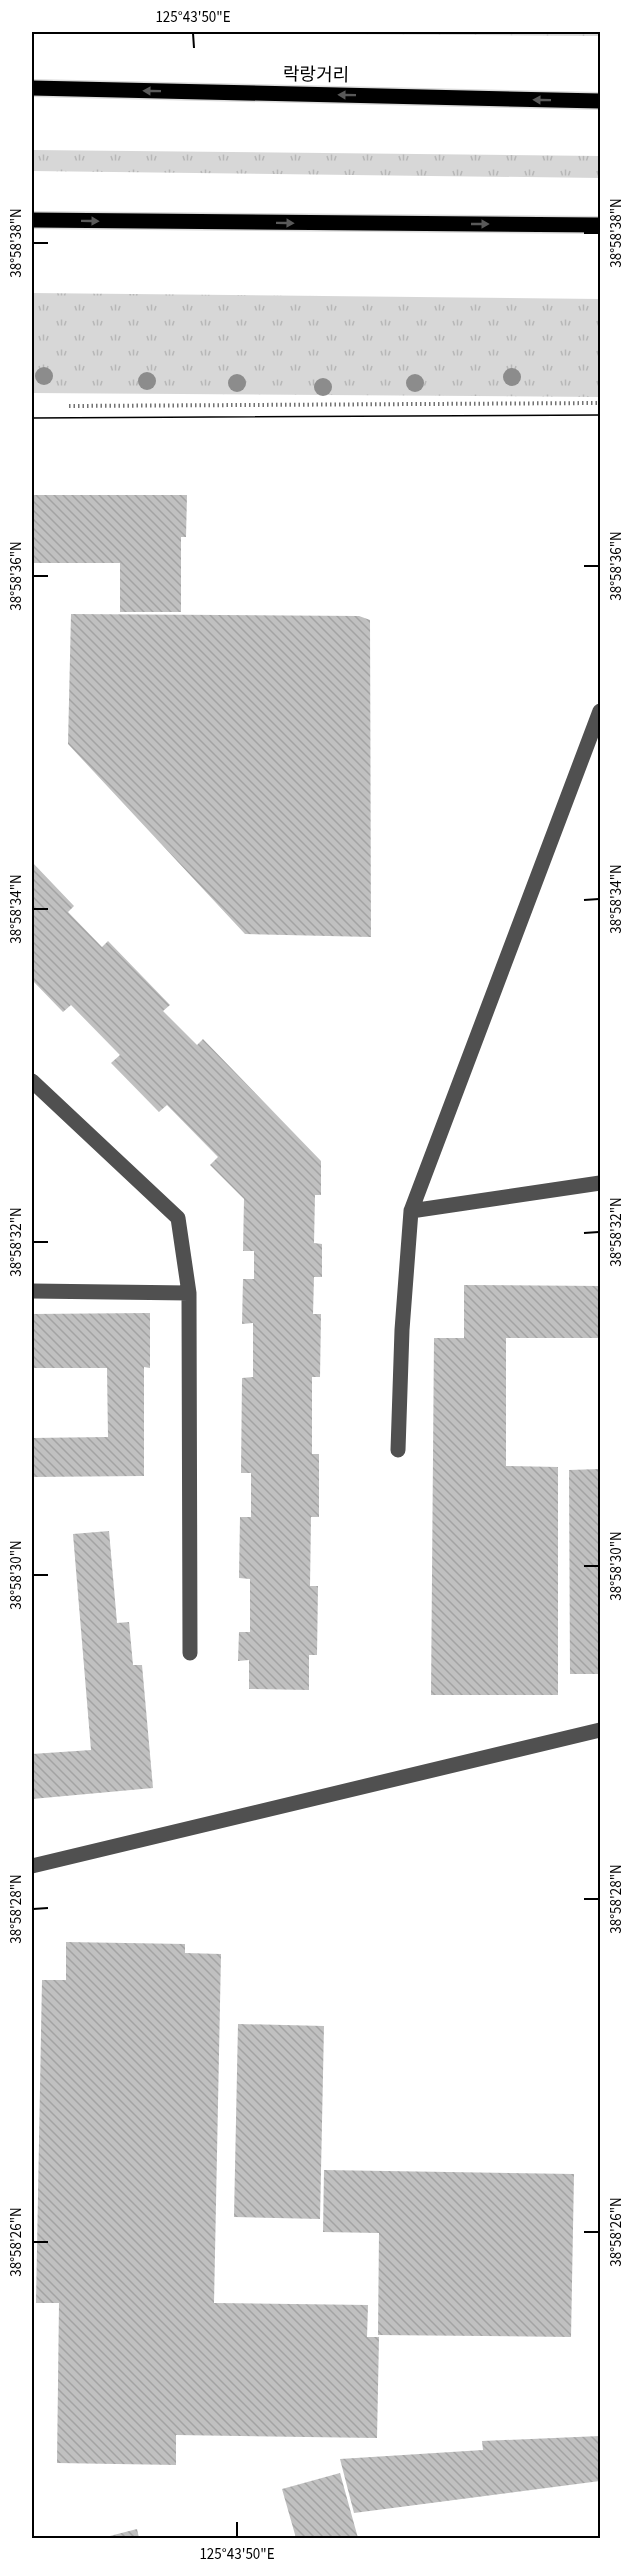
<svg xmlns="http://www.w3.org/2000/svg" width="632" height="2570" font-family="'Source Sans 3','Noto Sans KR',sans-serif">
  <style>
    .grass { fill: url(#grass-tufts) }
    .building { fill: url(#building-back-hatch) }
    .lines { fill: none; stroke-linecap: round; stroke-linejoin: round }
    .major-casing { stroke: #dbdbdb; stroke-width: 18 }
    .path { stroke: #727272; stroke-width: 4; stroke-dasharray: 1.5 3; stroke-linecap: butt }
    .minor { stroke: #505050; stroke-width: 15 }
    .major { stroke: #000; stroke-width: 15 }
    .tram { stroke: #000; stroke-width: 1.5 }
    .tree { fill: #8c8c8c }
    .oneway { fill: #595959 }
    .ticks { fill: none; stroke: #000; stroke-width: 2 }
    .labels { text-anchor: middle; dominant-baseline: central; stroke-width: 6; stroke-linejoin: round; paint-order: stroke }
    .street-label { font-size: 18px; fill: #000; stroke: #fff }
    .neatline { fill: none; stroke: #000; stroke-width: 2 }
    .ticks-label { font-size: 15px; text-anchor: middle; fill: #000 }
  </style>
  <defs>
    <pattern id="grass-tufts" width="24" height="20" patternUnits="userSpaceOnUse" patternTransform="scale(1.5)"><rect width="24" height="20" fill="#d7d7d7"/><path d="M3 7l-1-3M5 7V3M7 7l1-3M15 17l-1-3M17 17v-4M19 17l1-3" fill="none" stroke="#b7b7b7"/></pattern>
    <pattern id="building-back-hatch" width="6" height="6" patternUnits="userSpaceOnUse" patternTransform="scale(1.5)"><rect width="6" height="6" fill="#c0c0c0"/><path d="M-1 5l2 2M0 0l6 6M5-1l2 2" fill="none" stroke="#a3a3a3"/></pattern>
  </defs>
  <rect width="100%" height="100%" fill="#fff"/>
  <path class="grass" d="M32 32H600V36Z
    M32 150 600 156V178L32 171Z
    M32 293 600 299V397L32 393Z"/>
  <path class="building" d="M32 495H187L186 537H181V612H120V563H32Z
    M71 614 359 616 370 620 371 937 245 934 68 744Z
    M32 862 74 906 68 912 102 947 108 941 170 1005 163 1011 197 1045 203 1039 321 1161V1195H315L314 1243 322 1244V1277H314L313 1314H321L320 1377H312V1454H319V1517H311L310 1586H318L317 1655H309V1690L249 1689V1660L238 1661 239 1632H250V1579L239 1578 240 1517H251V1473H241L242 1378 253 1377V1323L242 1324 243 1279H254V1251H243L244 1199 210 1165 218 1157 167 1105 159 1112 111 1063 120 1055 71 1005 63 1012 32 980Z
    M464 1285 600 1286V1338H506V1466L558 1467V1695H431L434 1338H464Z
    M150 1313V1368L144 1367V1476L32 1477V1438L108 1437 107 1368H32V1314Z
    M600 1469V1674H570L569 1470Z
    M109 1531 117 1623 129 1622 133 1665H142L153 1788 32 1799V1754L91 1750 73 1534Z
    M66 1942 185 1944V1953L221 1954 214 2303 368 2305 367 2337H379L377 2438 176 2435V2465L57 2463 59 2303H36L42 1980H66Z
    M238 2024 324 2026 320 2219 234 2217Z
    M324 2170 574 2174 571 2337 378 2335 379 2233 323 2232Z
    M600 2436V2481L354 2513 340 2459 483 2450 482 2441Z
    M340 2473 358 2538H296L282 2489Z
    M137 2529 139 2538H102Z"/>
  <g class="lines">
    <g class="major-casing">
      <path id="major" d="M32 88 600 101
        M32 220 600 225"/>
    </g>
    <path class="path" d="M69 406 600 403"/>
    <path class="minor" d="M32 1081 178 1218 189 1293 190 1653
      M411 1211 600 711
      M32 1291 189 1293
      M398 1450 402 1330 411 1211 600 1183
      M32 1866 600 1730"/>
    <use href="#major" class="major"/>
    <path class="tram" d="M32 418 600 415"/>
  </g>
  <g class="tree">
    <circle cx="44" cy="376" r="9"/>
    <circle cx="512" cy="377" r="9"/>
    <circle cx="147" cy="381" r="9"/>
    <circle cx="237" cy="383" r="9"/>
    <circle cx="415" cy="383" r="9"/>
    <circle cx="323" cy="387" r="9"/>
  </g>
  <defs><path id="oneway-solid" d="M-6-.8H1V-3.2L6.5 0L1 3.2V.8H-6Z" transform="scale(1.5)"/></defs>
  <g class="oneway">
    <use href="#oneway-solid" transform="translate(152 91) rotate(-179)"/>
    <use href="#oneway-solid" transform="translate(347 95) rotate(-179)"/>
    <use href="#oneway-solid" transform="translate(542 100) rotate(-179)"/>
    <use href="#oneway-solid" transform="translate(90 221) rotate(1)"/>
    <use href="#oneway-solid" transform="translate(285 223) rotate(1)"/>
    <use href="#oneway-solid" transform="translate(480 224)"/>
  </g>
  <path class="ticks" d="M193 33 194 48M584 233H599M33 243H48M584 566H599M33 576H48M584 900 599 899M33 909H48M584 1233 599 1232M33 1242H48M584 1566H599M33 1575H48M584 1899H599M33 1909 48 1908M584 2232H599M33 2242H48M237 2522V2537"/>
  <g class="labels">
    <g class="street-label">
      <text transform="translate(316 75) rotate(1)">락랑거리</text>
    </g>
  </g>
  <rect width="632" height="2570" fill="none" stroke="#ffffff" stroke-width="66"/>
  <rect x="33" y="33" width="566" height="2504" class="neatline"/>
  <g class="ticks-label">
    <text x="193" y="22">125°43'50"E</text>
    <text transform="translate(616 233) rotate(-90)" y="5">38°58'38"N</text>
    <text transform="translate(16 243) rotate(-90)" y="5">38°58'38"N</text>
    <text transform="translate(616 566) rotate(-90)" y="5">38°58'36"N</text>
    <text transform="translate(16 576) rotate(-90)" y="5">38°58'36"N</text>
    <text transform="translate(616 899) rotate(-90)" y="5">38°58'34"N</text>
    <text transform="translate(16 909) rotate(-90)" y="5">38°58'34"N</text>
    <text transform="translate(616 1232) rotate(-90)" y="5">38°58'32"N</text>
    <text transform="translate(16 1242) rotate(-90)" y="5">38°58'32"N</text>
    <text transform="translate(616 1566) rotate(-90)" y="5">38°58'30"N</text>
    <text transform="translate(16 1575) rotate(-90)" y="5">38°58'30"N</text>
    <text transform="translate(616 1899) rotate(-90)" y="5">38°58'28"N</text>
    <text transform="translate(16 1909) rotate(-90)" y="5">38°58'28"N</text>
    <text transform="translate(616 2232) rotate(-90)" y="5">38°58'26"N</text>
    <text transform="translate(16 2242) rotate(-90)" y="5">38°58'26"N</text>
    <text x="237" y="2559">125°43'50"E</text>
  </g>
</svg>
